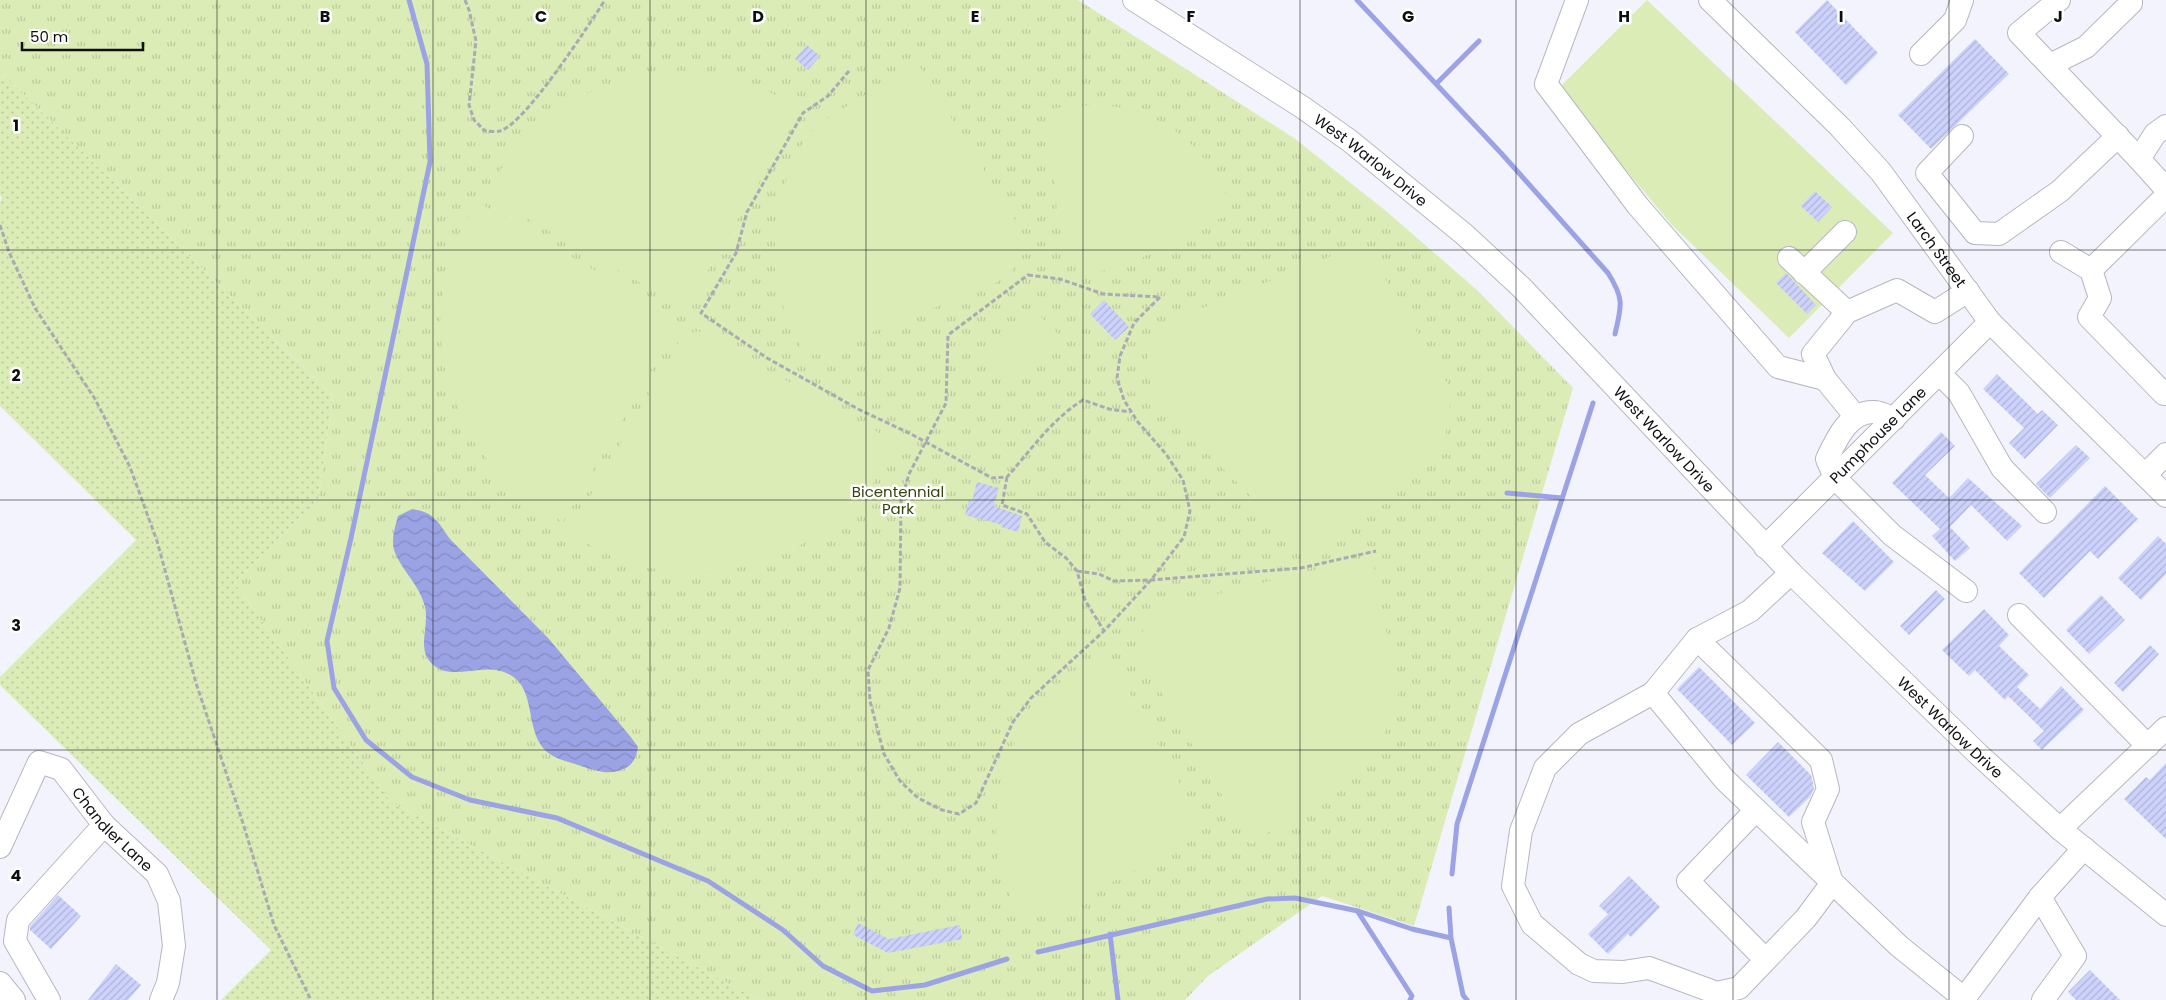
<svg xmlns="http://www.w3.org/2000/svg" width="2166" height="1000" font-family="Poppins,sans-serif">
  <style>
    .grass { fill: url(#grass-dots) }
    .park { fill: url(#park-tufts) }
    .pitch { fill: #dcecb6 }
    .water { fill: url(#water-waves) }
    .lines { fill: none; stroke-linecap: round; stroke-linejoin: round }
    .stream { stroke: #9ca3e5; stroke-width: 5 }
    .building { fill: url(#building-hatch) }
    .minor-casing { stroke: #b6b7c1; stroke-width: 24 }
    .path { stroke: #a9aab2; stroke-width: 3; stroke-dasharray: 5 2.5; stroke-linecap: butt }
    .minor { stroke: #fff; stroke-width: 22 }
    .grid { fill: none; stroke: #0e0e12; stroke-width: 1; stroke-opacity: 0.55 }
    .labels { text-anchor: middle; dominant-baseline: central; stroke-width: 5; stroke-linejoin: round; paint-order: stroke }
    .street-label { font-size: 15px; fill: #0e0e12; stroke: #fff }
    .park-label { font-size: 15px; fill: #37430e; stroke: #fff }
    .grid-label { font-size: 16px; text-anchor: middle; font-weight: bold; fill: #0e0e12; stroke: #fff; stroke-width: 5; stroke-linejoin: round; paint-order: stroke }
  </style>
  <defs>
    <pattern id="grass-dots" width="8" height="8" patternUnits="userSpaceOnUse" patternTransform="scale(1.25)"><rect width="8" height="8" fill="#dcecb6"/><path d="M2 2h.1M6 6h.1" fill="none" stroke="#bcc99b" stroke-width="1.8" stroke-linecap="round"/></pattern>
    <pattern id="park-tufts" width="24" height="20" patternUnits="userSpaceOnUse" patternTransform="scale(1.25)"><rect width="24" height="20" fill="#dcecb6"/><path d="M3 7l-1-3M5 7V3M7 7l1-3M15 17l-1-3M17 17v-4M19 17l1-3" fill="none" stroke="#bcc99b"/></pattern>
    <pattern id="water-waves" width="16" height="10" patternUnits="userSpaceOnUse" patternTransform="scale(1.25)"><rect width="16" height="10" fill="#9ca3e5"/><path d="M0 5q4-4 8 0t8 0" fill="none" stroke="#858bc3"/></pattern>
    <pattern id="building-hatch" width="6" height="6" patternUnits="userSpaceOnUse" patternTransform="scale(1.25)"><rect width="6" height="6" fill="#ccd2fb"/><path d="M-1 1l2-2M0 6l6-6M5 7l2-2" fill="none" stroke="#aeb3d6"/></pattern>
  </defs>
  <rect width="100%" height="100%" fill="#f2f3fd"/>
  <path class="grass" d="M0 71 333 396 318 499 235 583 391 802 759 1000H221L271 950 0 685V677L136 540 0 406V202L2 198 0 195Z"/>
  <path class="park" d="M0 0H1078L1294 138 1386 211 1477 290 1573 388 1414 926 1322 896 1208 976 1185 1000H759L391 802 235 583 318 499 333 396 0 71Z"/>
  <path class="pitch" d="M1647 0 1893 233 1789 338 1672 225 1558 89Z
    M919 66 1018 225 1021 242 1011 273 994 284 815 355 803 352 777 293 774 258 777 212 788 174 805 138 820 123 910 67Z
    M668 70C690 71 712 73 734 79 758 85 780 98 801 110L693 296 676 303 484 194C498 174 511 153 527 135 565 95 616 80 668 70Z
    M1103 105C1114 107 1127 108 1137 111 1187 129 1215 164 1233 212L1137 260 1095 273 1070 258 1058 221 1046 110 1070 106Z
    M478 202 671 315 674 330 563 522C547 512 528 501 513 488 448 428 423 332 453 248 458 232 469 216 478 202Z
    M1364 243 1452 391 1444 446 1307 552 1155 401C1144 361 1143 354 1170 321Z
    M1032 308 1058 334 1012 379 987 352Z
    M698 331 897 443C889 459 880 475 869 488 813 559 716 588 630 563 608 556 588 544 569 533L679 342 688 334Z
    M1372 556 1399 699 1372 763 1251 844 1136 650 1151 610Z
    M1107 653 1198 816C1202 828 1200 833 1191 841L1058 910 1021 919C1013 903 1005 887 1001 870 997 855 996 840 996 825 997 766 1021 716 1065 678 1077 668 1093 660 1107 653Z"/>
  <path class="water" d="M412 509C434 512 438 522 450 539L549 639 630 736 638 747C636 760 631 768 618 771 605 775 591 769 578 765 570 762 560 760 553 756 524 740 537 698 516 679 490 657 458 682 436 667 414 652 430 628 425 607 420 585 401 570 394 550 391 539 395 527 398 516Z"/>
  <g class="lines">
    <path class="stream" d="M409 0 427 64 430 162 351 538 327 641 334 688 366 740 412 777 470 800 557 818 708 881 783 930 823 966 872 991 925 985 1007 959
      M1357 0 1501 153 1608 273C1624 298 1622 305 1615 334
      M1436 84 1479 41
      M1507 493 1562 498
      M1452 874 1457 824 1593 403
      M1449 908 1451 938 1463 995 1467 1000
      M1358 912 1412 996 1410 1000
      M1110 934 1118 1000
      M1038 952 1267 899 1295 898 1358 911 1412 929 1451 938"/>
  </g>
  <path class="building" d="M1827 0 1878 53 1846 85 1795 32Z
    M1975 39 2009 74 1931 149 1898 115Z
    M807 45 820 56 808 70 795 59Z
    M1815 191 1832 207 1818 222 1801 206Z
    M1786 273 1816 305 1807 314 1776 283Z
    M1104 300 1129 327 1115 340 1090 314Z
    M1997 374 2038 414 2042 410 2058 425 2025 459 2009 443 2024 428 1983 389Z
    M1941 432 1955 446 1925 475 1949 498 1968 478 2022 526 2007 541 1971 505 1950 527 1970 548 1955 561 1932 536 1940 529 1892 483Z
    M2076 445 2090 458 2050 498 2036 484Z
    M977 482 999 488 994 506 1022 516 1018 532 1001 527 1002 525 965 515 969 500 972 501Z
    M2105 486 2138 519 2098 559 2090 551 2044 598 2019 573Z
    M1853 521 1894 562 1865 591 1822 553Z
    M2158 536 2166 544V574L2141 600 2118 578Z
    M1936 590 1945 599 1909 635 1900 626Z
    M2101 595 2125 620 2089 654 2066 630Z
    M1984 609 2009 635 1999 646 2029 675 2017 687 2040 709 2061 686 2084 710 2042 750 2033 741 2044 731 2008 696 2005 700 1975 670 1969 676 1942 650Z
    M2150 645 2159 654 2123 692 2114 683Z
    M1699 667 1755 723 1732 745 1677 689Z
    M1778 742 1811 775 1814 788 1810 797 1789 817 1746 775Z
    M2166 763V839L2124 799 2146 777 2150 780Z
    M1629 876 1660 907 1631 937 1628 934 1608 954 1588 934 1608 914 1599 906Z
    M58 895 81 916 51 949 30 930V926Z
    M858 923 889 939 960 925 962 939 888 953 853 935Z
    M116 964 141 985 128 1000H88Z
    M2090 970 2120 1000H2076L2068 992Z"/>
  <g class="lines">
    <g class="minor-casing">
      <g id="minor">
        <path id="s1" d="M1134 0 1302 107 1350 141 1465 235 1521 287 1791 573 1978 754 2060 829 2166 915"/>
        <path d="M1577 0 1546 84 1638 206 1778 367 1825 379"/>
        <path id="s2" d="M1710 0 1840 127 1881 172 1990 322 2166 496"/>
        <path d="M2059 0 2019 33 2139 159 2166 189"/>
        <path d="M1921 54 1955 20 1962 0"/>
        <path d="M2050 65 2086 47 2131 3V0"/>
        <path d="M1962 136 1927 173 1975 233 1999 234 2060 191 2118 136"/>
        <path d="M2139 159 2155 134 2166 126"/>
        <path d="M2061 252 2091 270 2100 298 2089 317 2164 394 2166 393"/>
        <path d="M1789 258 1847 312"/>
        <path d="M2091 270 2166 196"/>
        <path d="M1804 273 1845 232"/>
        <path d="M1939 373 1959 393 2002 468 2045 512"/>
        <path d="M1856 417 1825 379 1813 354 1847 312 1897 290 1935 312 1968 291"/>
        <path d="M1894 419C1889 417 1881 412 1875 412 1849 410 1836 440 1827 459L1835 478 1892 535 1966 591"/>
        <path d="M2145 475 2166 454"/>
        <path id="s3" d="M1765 547 1990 322"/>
        <path d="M1791 573 1750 611 1697 639 1653 693 1725 780 1899 946 1966 1000"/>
        <path d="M2019 615 2148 746"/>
        <path d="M1653 693 1579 734 1545 768 1521 831 1513 886 1532 924 1579 964 1594 971 1623 972 1649 968 1717 993 1739 988 1806 918 1832 883 1813 822 1828 789 1821 760 1697 639"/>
        <path d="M1756 810 1688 881 1758 952"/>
        <path d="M2060 829 2166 728"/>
        <path id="s4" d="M0 847 39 762 61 769 104 825 157 874 169 901 174 946 168 983 161 1000"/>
        <path d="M2040 897 2075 956 2043 1000"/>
        <path d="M0 983 14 1000"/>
        <path d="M49 1000 15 941 18 920 104 825"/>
        <path d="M1963 1000 2040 897 2084 848"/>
      </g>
    </g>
    <path class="path" d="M465 0 469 10 476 41 469 105 474 120 485 131C489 131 496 132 500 131 526 123 588 26 605 0
      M849 71 828 96 803 113 747 212 736 253 701 313 767 358 858 409 911 434 992 478 1007 477C1030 451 1053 418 1083 400L1109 409 1130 412
      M0 225 9 252 35 308 95 399 130 467 157 541 196 683 242 820 274 925 311 1000
      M1028 275 1060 279 1103 294 1160 297 1134 323 1120 356 1117 378 1124 400 1137 421 1166 454 1183 480 1190 511 1184 537 1151 580 1104 631 1031 698 1013 722 976 803 959 814 942 810 918 798 900 781 884 754 870 701 868 670 889 628 900 588 901 501 909 474 946 403 948 335Z
      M1007 477 1002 505 1027 514 1045 542 1066 558 1077 571 1085 600 1104 631
      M1077 571 1099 574 1114 581 1151 580 1301 568 1376 551"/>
    <use href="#minor" class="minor"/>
  </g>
  <path class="grid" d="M217 0V1000M433 0V1000M650 0V1000M866 0V1000M1083 0V1000M1300 0V1000M1516 0V1000M1733 0V1000M1949 0V1000M0 250H2166M0 500H2166M0 750H2166"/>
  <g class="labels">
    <g class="street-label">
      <text stroke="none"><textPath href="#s1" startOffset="286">West Warlow Drive</textPath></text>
      <text stroke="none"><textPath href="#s2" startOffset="338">Larch Street</textPath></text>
      <text stroke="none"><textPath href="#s3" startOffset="159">Pumphouse Lane</textPath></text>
      <text stroke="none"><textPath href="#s1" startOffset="692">West Warlow Drive</textPath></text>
      <text stroke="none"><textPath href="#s1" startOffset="1098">West Warlow Drive</textPath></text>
      <text stroke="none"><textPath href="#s4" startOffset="196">Chandler Lane</textPath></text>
    </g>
    <g class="park-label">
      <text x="898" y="491">Bicentennial<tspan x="898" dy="17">Park</tspan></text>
    </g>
  </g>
  <g class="grid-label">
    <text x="325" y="22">B</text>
    <text x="541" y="22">C</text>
    <text x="758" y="22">D</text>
    <text x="975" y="22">E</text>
    <text x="1191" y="22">F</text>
    <text x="1408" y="22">G</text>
    <text x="1624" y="22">H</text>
    <text x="1841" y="22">I</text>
    <text x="2058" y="22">J</text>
    <text x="16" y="131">1</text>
    <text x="16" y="381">2</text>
    <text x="16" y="631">3</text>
    <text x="16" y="881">4</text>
  </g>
  <path d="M22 42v8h121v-8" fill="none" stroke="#0e0e12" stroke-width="2.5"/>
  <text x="30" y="42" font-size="15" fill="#0e0e12" stroke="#ffffff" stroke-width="4" paint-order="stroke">50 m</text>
</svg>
